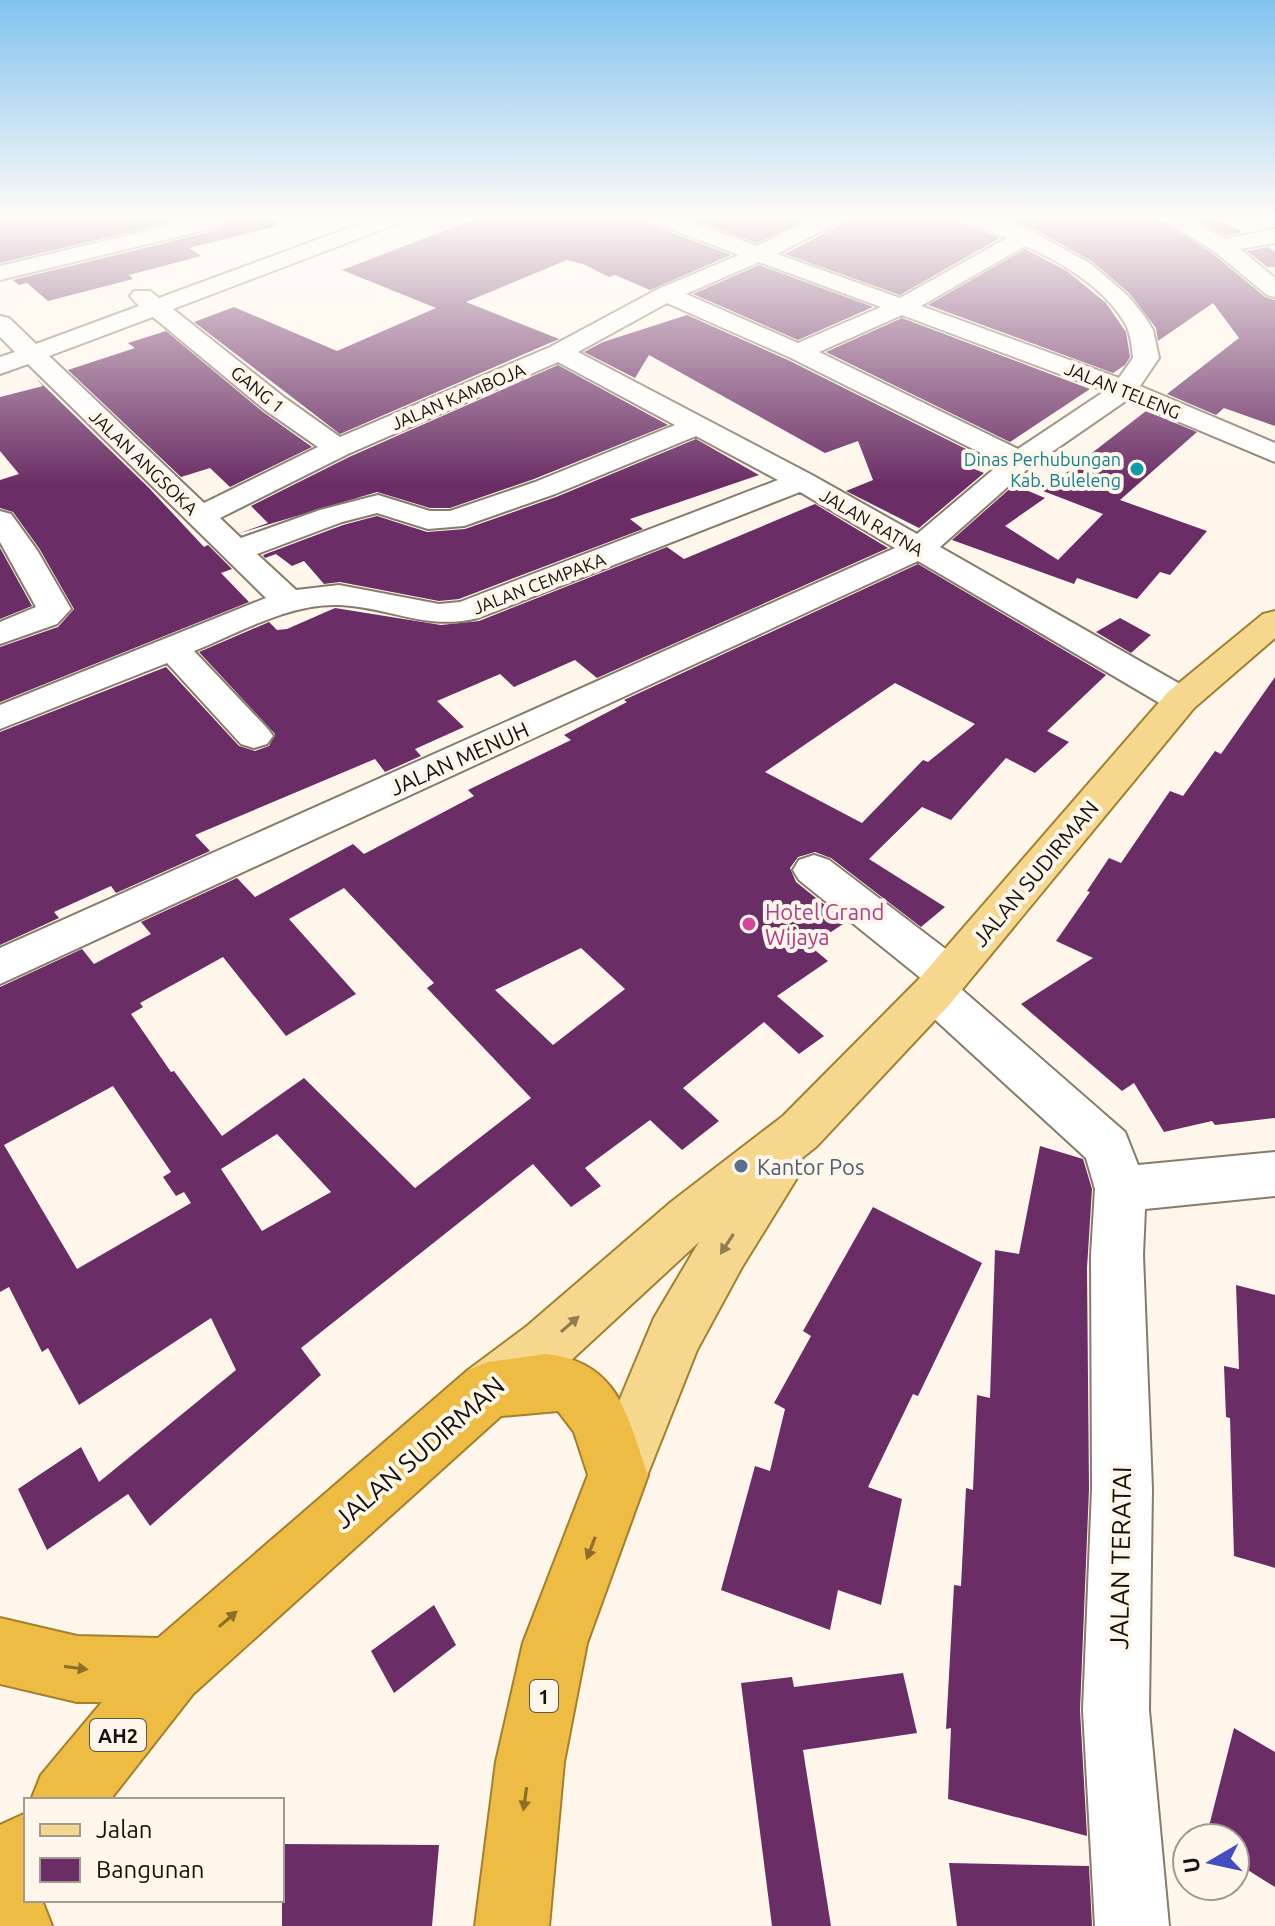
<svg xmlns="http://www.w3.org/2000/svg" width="1275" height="1926" font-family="Ubuntu,sans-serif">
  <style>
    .building { fill: #6a2d65; fill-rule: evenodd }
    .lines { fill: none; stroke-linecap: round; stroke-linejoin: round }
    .minor-casing { stroke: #877b6b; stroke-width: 4 }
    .major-casing { stroke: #a3802f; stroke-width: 4 }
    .highway-casing { stroke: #a3802f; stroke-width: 4 }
    .minor { fill: #fff; fill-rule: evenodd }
    .major { fill: #f5d78e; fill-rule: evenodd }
    .highway { fill: #efbc43; fill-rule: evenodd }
    .oneway { fill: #917e53 }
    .oneway2 { fill: #8d6f2a }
    .culture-dot { fill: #0f9aa8; stroke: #fef6eb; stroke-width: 3 }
    .hotel-dot { fill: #d1479c; stroke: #fef6eb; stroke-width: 3 }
    .service-dot { fill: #5c6f8a; stroke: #fef6eb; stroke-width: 3 }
    .labels { text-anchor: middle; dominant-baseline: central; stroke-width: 8; stroke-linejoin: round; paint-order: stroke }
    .far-street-label { font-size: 18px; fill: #16110b; stroke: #fef6eb }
    .far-culture-label { font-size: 18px; fill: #0d838f; stroke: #fef6eb; text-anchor: end }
    .shield { fill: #fef6eb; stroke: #5c564e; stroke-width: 2 }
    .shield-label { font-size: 20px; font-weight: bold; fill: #16110b }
    .street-label { font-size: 22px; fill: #16110b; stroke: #fef6eb }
    .hotel-label { font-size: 22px; fill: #b23c85; stroke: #fef6eb; text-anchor: start }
    .service-label { font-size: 22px; fill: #4e5e75; stroke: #fef6eb; text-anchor: start }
    .near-street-label { font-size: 26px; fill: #16110b; stroke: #fef6eb }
  </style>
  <rect width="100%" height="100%" fill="#fef6eb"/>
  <path class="building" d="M0 216H197L0 263Z
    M215 216H276L277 226 189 248 201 256 129 275 133 279 48 301 27 283 19 285 13 280 218 230 223 221Z
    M483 216H641L646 223 731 255 650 290 615 275 609 277 583 264 567 260 466 302 559 339 340 434 194 322 234 307 337 351 436 308 342 270Z
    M681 216H814L757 243Z
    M849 216H957L962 223 1000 238 900 295 785 254 844 223Z
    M997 216H1154L1212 253 1265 297 1275 300V426L1224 408 1216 415 1167 394 1239 338 1213 303 1158 341 1156 328 1130 294 1093 262 1034 229Z
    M1189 216 1216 218 1242 232 1225 236Z
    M1268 247 1275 252V267H1267L1247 251Z
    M1025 249 1067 271 1106 303 1126 332 1130 357 1125 365 1113 373 928 305Z
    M759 265 873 307 798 340 693 294Z
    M687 315 788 360 986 459 972 468 984 473 919 528 846 491 873 480 858 441 825 453 649 355 635 378 584 352 603 342Z
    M902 318 1090 389 1010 442 826 352Z
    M166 331 263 412 312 447 230 487 210 468 181 477 68 370 135 348 128 343Z
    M558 365 668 425 534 479 450 508H430L377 492 240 533 268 523 251 506 349 457Z
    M36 378 149 488 204 547 208 545 232 569 221 573 249 602 0 702V647L58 627 74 609 39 548 13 512 0 508V480L19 474 0 451V397L43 386Z
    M1146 411 1197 432 1120 500 1207 531 1170 575 1160 572 1137 599 1077 578 1074 584 952 540 1014 485 1045 498 1005 526 1058 560 1103 514 1043 491Z
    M696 439 759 475 630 519 643 529 459 599 439 601 340 582 324 584 304 561 292 566 276 554 265 558 263 555 343 525 377 516 427 532 465 529 556 497Z
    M815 504 888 548 597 678 575 660 514 687 500 674 437 701 464 727 415 749 421 756 385 772 375 759 195 835 210 851 116 893 111 886 54 912 59 918 0 945V732L166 667 239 746 255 751 269 746 275 734 199 652 269 622 277 630 287 629 335 608 441 625 479 621 667 547 684 559Z
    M0 548 32 606 0 619Z
    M918 564 1106 675 1047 731 1069 742 1035 773 1006 758 951 820 922 807 869 859 945 907 921 927 831 858 815 852 798 857 790 868 796 882 846 922 810 946 828 961 777 996 824 1036 799 1054 764 1022 683 1088 719 1121 682 1150 650 1120 585 1168 601 1186 571 1207 533 1164 301 1348 321 1375 150 1526 128 1494 47 1550 18 1489 81 1447 99 1482 236 1370 211 1318 79 1405 48 1348 42 1352 9 1287 0 1292V987L82 949 94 964 151 934 141 922 237 878 255 897 353 844 364 854 474 796 468 790 571 740 564 735 627 702 624 700ZM895 683 975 724 928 762 923 760 862 823 765 772ZM344 888 434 983 427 988 531 1098 415 1188 304 1078 222 1136 174 1071 171 1072 131 1014 143 1007 140 1003 223 957 286 1036 356 994 289 919ZM581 948 625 989 553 1045 495 990ZM113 1086 171 1172 163 1177 176 1196 184 1192 191 1203 77 1269 4 1145ZM277 1134 331 1192 262 1231 221 1169Z
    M1120 618 1151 635 1131 653 1096 632Z
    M1275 677V1118L1215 1125 1212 1121 1164 1132 1134 1083 1122 1091 1021 1004 1093 958 1056 941 1090 892 1087 891 1109 858 1121 863 1170 791 1183 796 1215 751 1221 754Z
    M1040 1146 1083 1159 1092 1189 1087 1268 1089 1489 1080 1710 1087 1836 948 1799 951 1728 946 1729 954 1585 961 1586 966 1488 973 1490 977 1395 990 1398 995 1250 1019 1254Z
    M873 1207 982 1263 918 1396 913 1394 868 1487 902 1499 881 1605 838 1590 830 1630 721 1590 755 1466 770 1471 785 1409 774 1403 811 1336 803 1331Z
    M1236 1285 1275 1295V1568L1234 1556 1230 1418 1226 1417 1224 1366 1239 1369Z
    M434 1605 456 1645 394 1693 371 1651Z
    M903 1673 917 1733 803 1750 831 1926H772L741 1683 792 1677 794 1687Z
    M1234 1728 1275 1752V1887L1235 1862V1838H1206Z
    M282 1844 439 1845 432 1926H282Z
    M949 1863 1089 1866 1092 1926H957Z"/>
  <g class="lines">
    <g class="minor-casing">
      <path id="minor" d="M209 216 220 222 217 227 0 280V266Z
        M381 216H411L407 220 173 309 285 398 340 437 550 347 658 289 739 255 647 220 644 216H673L757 246 820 216H846L843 220 777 254 900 298 1007 238 963 220 960 216H989L1033 232 1091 264 1128 296 1145 317 1153 330 1159 358 1140 386 1275 443V462L1127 400 1030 467 940 547 1194 692 1199 700 1194 708 1181 711 1168 708 918 561 0 984V948L895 548 800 492 478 618C426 631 389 607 339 605 289 603 239 633 194 651L267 728 273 736 267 744 254 748 241 744 167 663 0 729V705L266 598 28 364 0 374V357L15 352 0 337V316L9 318 36 344 139 306 130 296 134 291H150L159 298ZM1025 246C1062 262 1108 290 1127 327 1131 337 1132 348 1133 358L1119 378 921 306ZM759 262 881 307 798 343 686 294ZM667 303 789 357 1001 463 917 534 812 475 578 352ZM902 315 1105 391 1018 449 819 352ZM153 317 265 410 318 447 204 503 49 356ZM558 362 675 425 535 482 450 511H430L378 495 320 510 241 538 220 518 348 454ZM696 436 778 480 460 602 439 604 339 585 296 590 257 554 342 522 377 513 428 529 464 526 555 494Z
        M1157 216H1183L1225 239 1275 229V243L1240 249 1275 278V297L1267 295 1214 251Z
        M0 511 11 514 37 550 71 609 57 624 0 644V622L36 607 0 542Z
        M814 855 829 860 964 963 970 975 964 987 960 988 1125 1132 1138 1165 1275 1152V1196L1145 1209 1143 1255 1152 1489 1149 1710 1169 1926H1095L1083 1710 1092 1489 1091 1255 1095 1189 1086 1158 918 1004 912 992 922 979 799 880 793 870 799 860Z"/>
    </g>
    <g class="major-casing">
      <path id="major" d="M1275 611V638L1194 708 950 1004 817 1146 802 1158 804 1163 797 1178 742 1267 697 1350 639 1496 618 1505 597 1496 588 1475 654 1318 699 1242 567 1364 508 1410 488 1418 468 1410 459 1390 468 1370 527 1326 671 1202 783 1116 918 980 1168 692 1263 614Z"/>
    </g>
    <g class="highway-casing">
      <path id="highway" d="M546 1354C619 1362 627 1416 648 1475L587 1643 564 1762 549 1926H475L496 1762 523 1643 588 1475 574 1432 558 1411 501 1416 193 1694 110 1800H31L41 1775 102 1702H77L0 1684V1618L77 1636 158 1638 468 1370 488 1362Z
        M26 1813V1900H42L52 1926H0V1825Z"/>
    </g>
    <use href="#minor" class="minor"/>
    <use href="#major" class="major"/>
    <use href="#highway" class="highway"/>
  </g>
  <defs><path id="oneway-solid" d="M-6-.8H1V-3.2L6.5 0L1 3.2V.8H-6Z" transform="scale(2)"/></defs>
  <g class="oneway">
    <use href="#oneway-solid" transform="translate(727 1244) rotate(123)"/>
    <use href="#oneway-solid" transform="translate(570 1324) rotate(-41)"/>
  </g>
  <g class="oneway2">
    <use href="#oneway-solid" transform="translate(591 1548) rotate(111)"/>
    <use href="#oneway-solid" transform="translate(228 1619) rotate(-41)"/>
    <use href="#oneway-solid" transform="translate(76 1668) rotate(8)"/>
    <use href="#oneway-solid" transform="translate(525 1799) rotate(98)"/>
  </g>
  <linearGradient id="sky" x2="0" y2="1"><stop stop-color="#81c3f0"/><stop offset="0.45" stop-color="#fffbf6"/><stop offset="1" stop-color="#fffbf6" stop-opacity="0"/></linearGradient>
  <rect width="1275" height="485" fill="url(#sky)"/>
  <circle class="culture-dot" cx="1137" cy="469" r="8"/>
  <circle class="hotel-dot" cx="749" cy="924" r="8"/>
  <circle class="service-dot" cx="741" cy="1166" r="8"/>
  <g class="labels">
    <g class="far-street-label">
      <text transform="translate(258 389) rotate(39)">GANG 1</text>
      <text transform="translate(1123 390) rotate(22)">JALAN TELENG</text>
      <text transform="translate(458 396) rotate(-23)">JALAN KAMBOJA</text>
      <text transform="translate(144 462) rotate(44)">JALAN ANGSOKA</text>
      <text transform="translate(872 522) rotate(30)">JALAN RATNA</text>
      <text transform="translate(539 583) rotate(-21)">JALAN CEMPAKA</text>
    </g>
    <g class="far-culture-label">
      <text x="1121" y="459">Dinas Perhubungan<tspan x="1121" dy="21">Kab. Buleleng</tspan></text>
    </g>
    <g class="shield">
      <rect x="530" y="1680" width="28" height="32" rx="6"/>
      <rect x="90" y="1719" width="56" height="32" rx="6"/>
    </g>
    <g class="shield-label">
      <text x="544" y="1696">1</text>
      <text x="118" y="1735">AH2</text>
    </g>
    <g class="street-label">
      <text transform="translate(459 758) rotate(-24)">JALAN MENUH</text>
      <text transform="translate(1035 873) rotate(-50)">JALAN SUDIRMAN</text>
    </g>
    <g class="hotel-label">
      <text x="765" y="911">Hotel Grand<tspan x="765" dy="25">Wijaya</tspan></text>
    </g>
    <g class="service-label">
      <text x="757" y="1166">Kantor Pos</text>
    </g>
    <g class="near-street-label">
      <text transform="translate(419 1452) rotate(-41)">JALAN SUDIRMAN</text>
      <text transform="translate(1120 1558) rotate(-89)">JALAN TERATAI</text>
    </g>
  </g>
  <rect x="24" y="1798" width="260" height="104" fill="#fef6eb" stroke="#a19a91" stroke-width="2"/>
  <rect x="40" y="1824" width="40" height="12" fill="#f5d78e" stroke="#a19a91" stroke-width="2"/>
  <text x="96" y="1838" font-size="24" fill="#16110b">Jalan</text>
  <rect x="40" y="1858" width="40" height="24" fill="#6a2d65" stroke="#a19a91" stroke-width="2"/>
  <text x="96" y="1878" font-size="24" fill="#16110b">Bangunan</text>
  <g transform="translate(1211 1862) rotate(261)"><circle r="38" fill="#fef6eb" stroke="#a19a91" stroke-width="2"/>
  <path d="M0-6L14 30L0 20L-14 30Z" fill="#434ec2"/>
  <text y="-12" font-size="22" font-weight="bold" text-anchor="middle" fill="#16110b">U</text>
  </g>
</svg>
